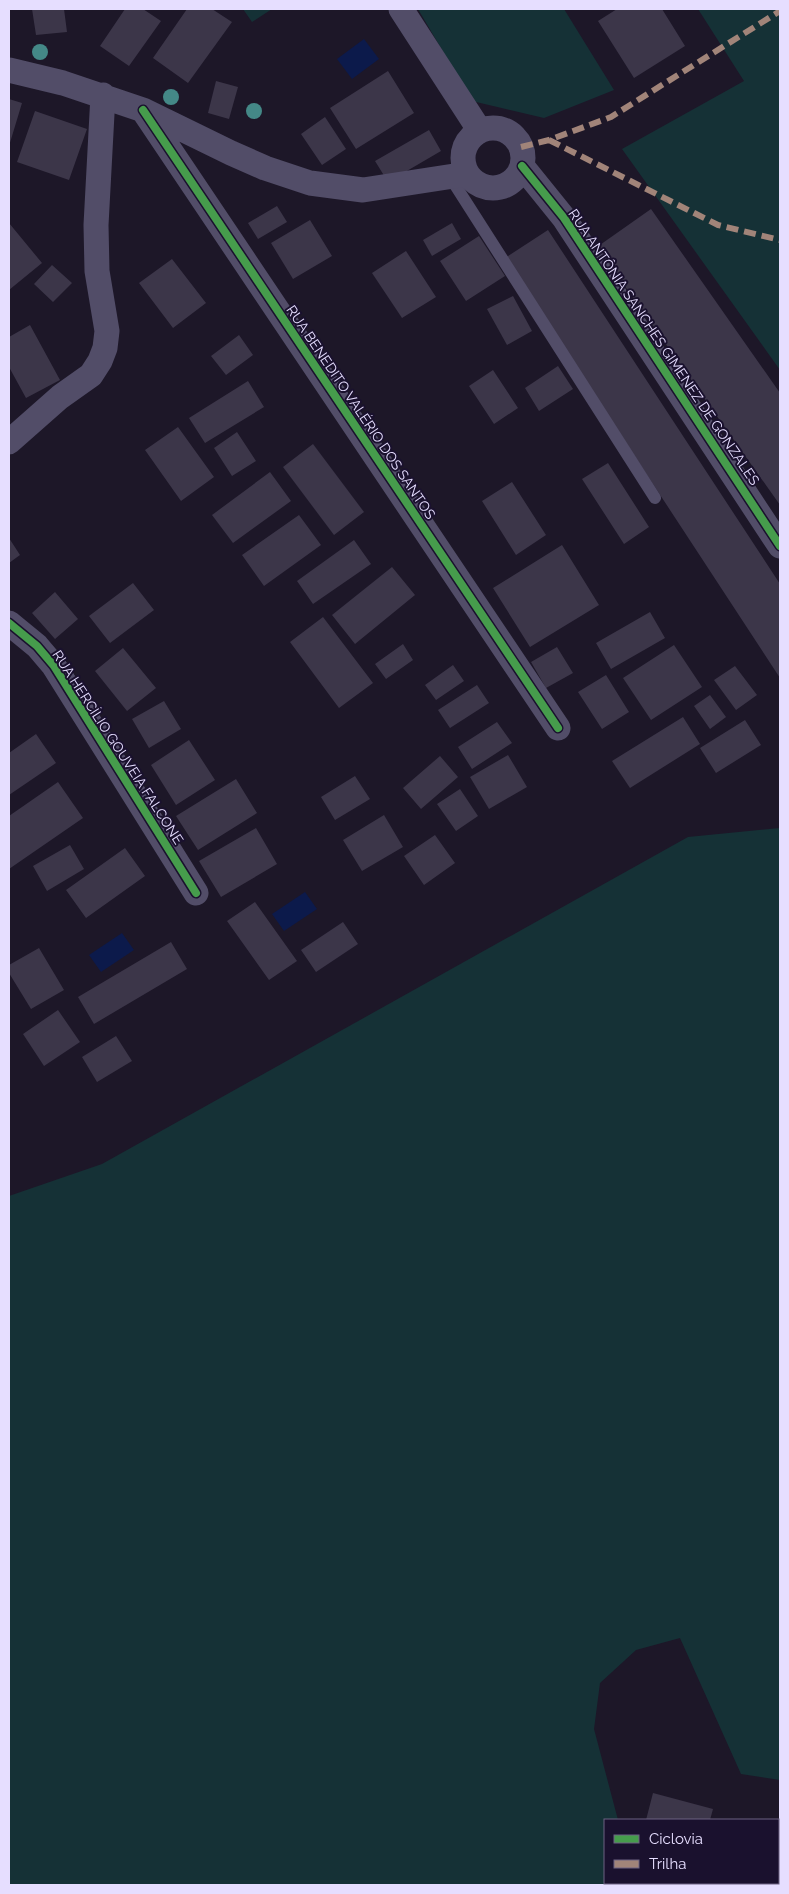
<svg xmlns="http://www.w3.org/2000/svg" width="789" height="1894" font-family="Raleway,sans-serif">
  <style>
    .green { fill: #153136 }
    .water { fill: #0c1a4b }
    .building { fill: #3c3649 }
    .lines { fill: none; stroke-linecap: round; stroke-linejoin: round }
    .lane { stroke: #524d68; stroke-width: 12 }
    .street { stroke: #524d68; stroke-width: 25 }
    .quiet { stroke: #a18479; stroke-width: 6; stroke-dasharray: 12 6; stroke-linecap: butt }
    .cycleway-casing { stroke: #1a112e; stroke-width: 11 }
    .cycleway { stroke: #469c4c; stroke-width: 8 }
    .tree { fill: #448887 }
    .labels { text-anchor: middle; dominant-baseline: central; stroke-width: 4; stroke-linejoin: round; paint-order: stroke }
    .street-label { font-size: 14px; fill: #e6deff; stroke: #1a112e }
  </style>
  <rect width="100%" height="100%" fill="#1d1728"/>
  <path class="green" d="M243 9H272L252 22Z
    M418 9H564L614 90 544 118 472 101Z
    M698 9H780V370L622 149 744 81Z
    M780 828V1780L741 1774 680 1638 636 1650 600 1683 594 1729 618 1820H605V1883H635V1885H9V1196L102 1164 688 837Z"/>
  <path class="water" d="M364 39 379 59 352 79 337 59Z
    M305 892 317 909 284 931 272 914Z
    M122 933 134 950 101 972 89 955Z"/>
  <path class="building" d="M32 9H64L67 32 36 35Z
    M125 9H143L161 21 129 66 100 46Z
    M187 9H212L232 22 188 83 153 58Z
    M617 9H662L685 46 634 78 598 21Z
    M388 71 414 113 356 149 330 108Z
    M216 81 238 87 229 119 208 113Z
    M9 99 22 103 9 146Z
    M35 111 87 129 69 180 17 162Z
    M325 117 346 149 322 165 301 134Z
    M429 130 441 151 388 182 375 161Z
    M277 206 287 222 258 239 248 223Z
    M651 209 780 393V505L597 247Z
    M310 220 332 256 293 279 271 243Z
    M9 223 42 263 9 290Z
    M452 223 461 239 432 256 423 240Z
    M548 230 780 584V678L505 258Z
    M479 236 505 276 466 301 440 261Z
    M406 251 436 297 402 318 372 273Z
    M172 259 206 303 173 328 139 283Z
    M52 265 72 283 53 302 34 284Z
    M513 296 532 331 507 345 487 309Z
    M30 325 60 380 26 398 9 367V337Z
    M239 335 253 355 226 375 211 356Z
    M558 366 573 389 539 411 525 388Z
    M493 370 518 408 494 424 469 386Z
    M248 381 264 407 205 443 189 418Z
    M178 427 214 477 181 501 145 450Z
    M237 432 256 461 232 476 214 448Z
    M313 444 364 512 334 535 283 467Z
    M608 463 649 527 624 544 582 479Z
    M270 472 291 501 233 543 212 515Z
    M512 482 546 535 516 555 482 501Z
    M299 515 321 545 264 586 242 555Z
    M9 538 20 555 9 563Z
    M354 540 371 564 313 604 297 581Z
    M562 545 599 605 530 647 493 588Z
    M392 567 415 595 355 644 332 615Z
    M133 583 154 610 110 643 89 616Z
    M55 592 78 619 55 639 32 613Z
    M650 612 665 638 611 669 596 643Z
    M323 617 373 683 339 708 290 642Z
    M403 644 413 660 386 679 375 664Z
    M674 645 702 687 651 720 623 678Z
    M557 647 573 673 546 688 531 662Z
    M123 648 156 688 127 711 95 671Z
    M453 665 464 681 436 700 425 685Z
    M735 666 757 695 736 710 714 680Z
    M606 675 629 712 602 729 578 692Z
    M477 685 489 703 450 728 438 710Z
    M710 695 726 717 710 729 694 706Z
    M164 701 181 729 149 748 132 719Z
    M683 717 700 744 630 788 612 761Z
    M745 720 761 745 716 773 700 748Z
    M497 722 512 743 472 769 458 747Z
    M36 734 56 763 9 795V753Z
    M189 740 215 780 176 805 151 765Z
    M508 755 527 787 489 809 470 777Z
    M440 756 458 777 421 809 403 788Z
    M355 776 370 799 335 820 321 797Z
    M236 779 257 813 198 850 176 816Z
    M58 782 83 818 9 869V816Z
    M460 789 478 816 456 831 437 804Z
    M384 815 403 847 362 871 343 840Z
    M256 828 277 864 221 897 199 861Z
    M435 835 455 863 424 885 404 856Z
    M70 845 84 869 47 891 33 866Z
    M125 848 145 876 86 918 66 890Z
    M255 902 297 961 269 980 227 921Z
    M343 922 358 944 316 972 301 950Z
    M171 942 187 969 94 1024 78 997Z
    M39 948 64 990 31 1009 9 973V965Z
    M58 1010 80 1042 44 1066 23 1034Z
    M116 1036 132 1061 97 1082 82 1057Z
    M653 1793 713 1809 710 1820H646Z
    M780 1860V1879L778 1876V1861Z"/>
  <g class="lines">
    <path class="lane" d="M450 177 655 498"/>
    <path class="street" d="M401 9 480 131
      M9 70 63 83 143 110 231 153 265 168 310 183 363 190 467 174
      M143 110 558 728
      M463 158a30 30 0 1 1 60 0a30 30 0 1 1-60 0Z
      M522 166 564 218 780 546
      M9 442 60 397 91 375 100 361 105 348 107 331 97 271 96 225 103 95
      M9 623 37 646 54 666 196 893"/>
    <path class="quiet" d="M549 140 718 225 780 240
      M521 147 549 140 611 117 780 11"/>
    <g class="cycleway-casing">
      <path id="cycleway" d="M143 110 558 728
        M522 166 564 218 780 546
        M9 623 37 646 54 666 196 893"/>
    </g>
    <use href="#cycleway" class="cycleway"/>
  </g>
  <g class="tree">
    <circle cx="40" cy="52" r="8"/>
    <circle cx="171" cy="97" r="8"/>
    <circle cx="254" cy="111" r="8"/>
  </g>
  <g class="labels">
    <g class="street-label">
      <text transform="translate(664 347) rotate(56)">RUA ANTÔNIA SANCHES GIMENEZ DE GONZALES</text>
      <text transform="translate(361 412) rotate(56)">RUA BENEDITO VALÉRIO DOS SANTOS</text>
      <text transform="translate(118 747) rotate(57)">RUA HERCÍLIO GOUVEIA FALCONE</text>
    </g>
  </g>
  <rect width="789" height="1894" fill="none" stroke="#e6deff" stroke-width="20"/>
  <rect x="604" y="1819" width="175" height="65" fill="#1a112e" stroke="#6c6382"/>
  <rect x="614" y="1835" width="25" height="8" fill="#469c4c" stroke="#6c6382"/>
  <text x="649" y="1844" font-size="15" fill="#e6deff">Ciclovia</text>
  <rect x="614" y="1860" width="25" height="8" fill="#a18479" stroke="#6c6382"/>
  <text x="649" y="1869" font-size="15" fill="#e6deff">Trilha</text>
</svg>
